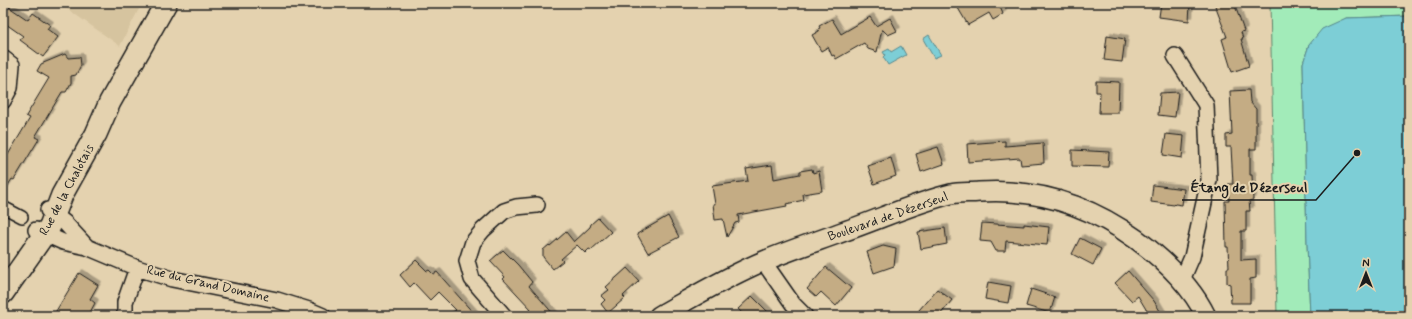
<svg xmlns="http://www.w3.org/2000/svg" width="1412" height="319" font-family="Mynerve,sans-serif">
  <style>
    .built { fill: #d6c49f }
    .green { fill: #a2ebb9; stroke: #5f846a }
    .water { fill: #7dced6; stroke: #56878c }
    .building { fill: #c4ac84; stroke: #1c1c1c; filter: url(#shadow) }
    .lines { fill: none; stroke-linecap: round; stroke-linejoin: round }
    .pedestrian-casing { stroke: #1c1c1c; stroke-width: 14 }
    .minor-casing { stroke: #1c1c1c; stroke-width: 18 }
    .tertiary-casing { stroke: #1c1c1c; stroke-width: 22 }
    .secondary-casing { stroke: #1c1c1c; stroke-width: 24 }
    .pedestrian { stroke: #e4d2af; stroke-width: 11 }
    .minor { stroke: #e4d2af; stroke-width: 15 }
    .tertiary { stroke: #e4d2af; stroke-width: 19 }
    .secondary { stroke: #e4d2af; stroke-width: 21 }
    .labels { text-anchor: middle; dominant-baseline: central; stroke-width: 4; stroke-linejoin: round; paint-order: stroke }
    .street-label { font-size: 13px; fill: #1c1c1c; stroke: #e4d2af }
    .leader { fill: none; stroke: #1c1c1c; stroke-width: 1.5 }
    .callout-dot { fill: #1c1c1c; stroke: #e4d2af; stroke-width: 1.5 }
    .callout-label { font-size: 14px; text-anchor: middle; font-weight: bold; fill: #1c1c1c; stroke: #e4d2af; stroke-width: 4; stroke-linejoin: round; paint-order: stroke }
  </style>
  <defs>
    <filter id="shadow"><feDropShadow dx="3.5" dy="-3.5" stdDeviation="0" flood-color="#0004"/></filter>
  </defs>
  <rect width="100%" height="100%" fill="#e4d2af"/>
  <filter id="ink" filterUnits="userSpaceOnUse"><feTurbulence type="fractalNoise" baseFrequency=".025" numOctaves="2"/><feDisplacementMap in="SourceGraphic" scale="8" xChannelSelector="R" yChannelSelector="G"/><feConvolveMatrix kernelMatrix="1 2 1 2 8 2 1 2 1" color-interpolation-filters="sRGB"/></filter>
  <g filter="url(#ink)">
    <path class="built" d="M59 3H142L120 46Z"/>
    <path class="green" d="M1270 3H1409V16L1346 18 1309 45 1303 63 1307 243 1310 316H1277Z"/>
    <path class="water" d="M1409 16V316H1310L1307 243 1303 63 1309 45 1322 29 1346 18Z
      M929 35 941 55 934 58 923 39Z
      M901 46 906 55 888 65 883 57 885 55 883 52 889 49 891 52Z"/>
    <path class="building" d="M3 3 28 20 33 13 50 25 47 29 58 37 43 57 20 40 23 36 3 22Z
      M955 3H1007L1000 7 1003 14 993 20 989 13 968 25Z
      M1161 3 1190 4 1189 21 1159 17Z
      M1214 3H1234L1244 31 1241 32 1243 39H1241L1249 66 1232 72 1222 39 1227 37Z
      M870 17 876 26 890 18 897 31 888 35 882 29 877 52 868 49 864 43 836 59 834 55 832 56 828 47 821 51 812 35 819 31 818 29 820 28 819 26 832 19 841 34Z
      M1107 36 1125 39 1122 62 1104 60Z
      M65 54 68 58 80 57 81 65 76 75 71 76V83L66 92H62L35 137 39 139 14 180 12 179 3 193V163L30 118 26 116 49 78 37 71 41 64Z
      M1096 81 1119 82 1118 113H1099L1100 92H1096Z
      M1249 90 1250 102 1256 109V149H1250V175H1252L1253 200 1249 201 1250 211H1246V231H1241V260L1256 259V278L1250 279V303H1231L1230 284 1227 283V268H1229L1228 247H1226L1225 201H1229L1228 184H1233L1231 147H1226V135L1232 134 1230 91Z
      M1178 92 1175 117 1158 115 1160 93Z
      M1166 134 1184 136 1182 158 1163 155Z
      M1005 141V146L1043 143 1044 163 1021 165 1020 158 968 162 967 144Z
      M938 147 944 164 921 172 916 154Z
      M1072 150 1109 152 1108 167 1072 166Z
      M891 158 896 176 874 184 868 166Z
      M772 165 774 179 800 174V171L812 169 813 173 819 171 822 191 803 194 804 200 786 204 787 206 738 215 739 222 735 223 727 237 723 219 715 220 713 204H715L712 186 748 181 746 169Z
      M1153 185 1184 189 1182 205 1175 204 1174 205 1151 202Z
      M668 216 679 237 648 253 637 234Z
      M598 218 611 232 591 250 589 249 585 253 577 245 561 259 563 261 553 269 543 257V250L549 245 550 246 566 232 574 242 590 227 591 224Z
      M982 223 1024 226V224L1049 227 1047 245 1006 241 1005 251H996L991 242 980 241Z
      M945 228 947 244 921 249 918 232Z
      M1080 238 1101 249 1093 265 1072 254Z
      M883 246 896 249 894 266 874 273 867 252Z
      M503 250 518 265 532 282 529 286 555 316H524L531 309 503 279 505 277 490 261Z
      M416 260 427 271 429 270 433 274 437 272 476 316H448L456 310 438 292 430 300 414 283 410 287 400 275Z
      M826 267 851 288 836 306 821 292 816 297 807 289Z
      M627 268 639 281 623 296 625 298 608 313 601 304 605 300 601 296 609 290 606 287Z
      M1128 271 1154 301 1163 316H1150L1138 296 1132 301 1115 283Z
      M79 273 98 285 90 299 95 303 88 316H53Z
      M988 282 1011 286 1008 303 985 299Z
      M937 289 952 300 939 316H914Z
      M1031 289 1055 297 1050 313 1026 306Z
      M752 296 772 316H745L738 309Z"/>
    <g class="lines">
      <g class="pedestrian-casing">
        <path id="pedestrian" d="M3 207 22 217"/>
      </g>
      <g class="minor-casing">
        <path id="minor" d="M1175 56 1206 105 1209 180 1192 257 1182 280
          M3 58 12 65 10 88 3 101
          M48 210 65 223 87 247
          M36 230 63 242 87 247 137 268 172 279 277 300 309 310 323 316
          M763 261 793 304 805 316
          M125 316V302L137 268
          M504 316 472 279 467 261 473 242 483 230 504 211 516 207 537 205"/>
      </g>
      <g class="tertiary-casing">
        <path id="tertiary" d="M659 316C693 297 728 276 764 261 790 250 818 241 845 231 880 219 914 203 951 194 960 192 970 193 979 192 1037 188 1089 205 1136 239 1163 259 1191 285 1206 316"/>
      </g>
      <g class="secondary-casing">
        <path id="secondary" d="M3 293 50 226 62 195 96 134 110 102 166 3"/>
      </g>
      <use href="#pedestrian" class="pedestrian"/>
      <use href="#minor" class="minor"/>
      <use href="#tertiary" class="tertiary"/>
      <use href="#secondary" class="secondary"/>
    </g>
  </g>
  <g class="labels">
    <g class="street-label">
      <text transform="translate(67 190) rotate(-62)">Rue de la Chalotais</text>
      <text transform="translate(888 217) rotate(-19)">Boulevard de Dézerseul</text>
      <text transform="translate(208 284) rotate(13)">Rue du Grand Domaine</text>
    </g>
  </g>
  <path class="leader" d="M1357 153L1316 200H1182"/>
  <circle class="callout-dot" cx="1357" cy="153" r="4"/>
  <g class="callout-label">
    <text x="1249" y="192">Étang de Dézerseul</text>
  </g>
  <rect width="1412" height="319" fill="none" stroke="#e4d2af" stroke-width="16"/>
  <rect x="8" y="8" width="1396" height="303" fill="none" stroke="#1c1c1c" stroke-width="1.5" filter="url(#ink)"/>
  <g transform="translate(1366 273)" stroke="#e4d2af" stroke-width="3" paint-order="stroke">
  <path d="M0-3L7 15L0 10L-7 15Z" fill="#1c1c1c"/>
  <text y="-6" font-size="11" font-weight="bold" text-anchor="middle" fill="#1c1c1c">N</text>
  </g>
</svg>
